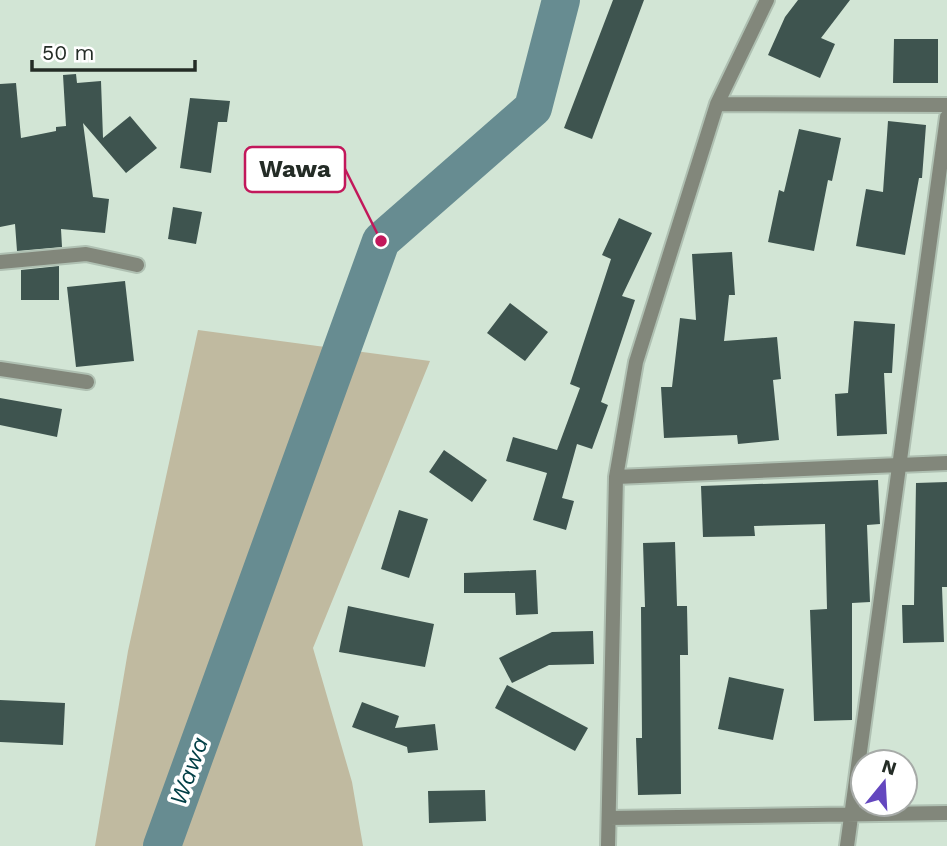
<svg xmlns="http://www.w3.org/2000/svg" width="947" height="846" font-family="'Work Sans',sans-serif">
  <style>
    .green { fill: #c0baa0 }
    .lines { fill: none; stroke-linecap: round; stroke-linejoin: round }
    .river { stroke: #678c91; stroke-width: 38 }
    .building { fill: #3e544f }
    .minor-casing { stroke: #afc0b2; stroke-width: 18 }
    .minor { stroke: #82877b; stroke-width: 14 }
    .labels { text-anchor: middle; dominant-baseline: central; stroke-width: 7; stroke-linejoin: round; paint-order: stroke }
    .water-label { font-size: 24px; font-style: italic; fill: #003e45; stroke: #fff }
    .leader { fill: none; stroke: #c2185b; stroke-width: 2.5 }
    .callout-dot { fill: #c2185b; stroke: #fff; stroke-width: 2.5 }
    .callout { fill: #fff; stroke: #c2185b; stroke-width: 2.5 }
    .callout-label { font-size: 24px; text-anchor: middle; font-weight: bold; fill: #242c26 }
  </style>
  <rect width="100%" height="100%" fill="#d2e5d5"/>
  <path class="green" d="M198 330 430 361 313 648 352 782 363 846H95L128 651Z"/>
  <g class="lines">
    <path class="river" d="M162 846 381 241 533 108 561 0"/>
  </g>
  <path class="building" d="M613 0H644L592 139 564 128Z
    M798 0H850L821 38 835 44 820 78 768 55 785 17Z
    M894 39H938V83H893Z
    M76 74 77 83 101 81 103 138 130 116 157 148 126 173 83 123 93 197 109 199 105 233 61 229 62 247 17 251 15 224 0 227V84L16 83 21 138 56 131V127L66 126 63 75Z
    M190 98 230 101 227 122H218L211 173 180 168Z
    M888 121 926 125 922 178H919L905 255 856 246 866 189 883 192Z
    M799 129 841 138 832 181 828 180 814 251 768 242 779 190 784 192Z
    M173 207 202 212 196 244 168 239Z
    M619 218 652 233 622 296 635 300 601 402 608 405 592 449 577 444 562 498 574 501 566 530 533 520 547 473 506 461 513 437 557 450 580 388 570 384 611 259 602 255Z
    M732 252 735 295H729L724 341 777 337 781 379 773 380 779 440 738 444 737 435 664 438 661 387H672L680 318 696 320 692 254Z
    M59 266V300H21V270Z
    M125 281 134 361 76 367 67 287Z
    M510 303 548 332 525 361 487 333Z
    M854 321 895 324 892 373H884L887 434 837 436 835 394 848 393Z
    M0 398 62 409 57 437 0 425Z
    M444 450 487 480 472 502 429 472Z
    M878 480 880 524 867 525 870 602 852 603V720L814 721 810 610 827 609 825 524 754 526 755 536 703 537 701 486Z
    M947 482V587H942L944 642 903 643 902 605H914L916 483Z
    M399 510 428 519 409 578 381 569Z
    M675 542 677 606H687L688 655H680L681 794 638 795 636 738H642L641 607H645L643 543Z
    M536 570 538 614 516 615 515 593H464V573Z
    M348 606 434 624 425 667 339 652Z
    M593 631 594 664 549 665 512 683 499 658 552 632Z
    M729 677 784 689 773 740 718 729Z
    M507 685 588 728 575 751 495 708Z
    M0 700 65 703 63 745 0 742Z
    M362 702 399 716 395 728 435 724 438 750 408 753 407 747 352 727Z
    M485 790 486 821 429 823 428 791Z"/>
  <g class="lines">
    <g class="minor-casing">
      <path id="minor" d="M717 104 947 105
        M0 262 86 254 137 265
        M0 369 87 382
        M616 477 947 463
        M609 818 947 813
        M608 846 616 477 636 362 717 104 767 0
        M847 846 947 117"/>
    </g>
    <use href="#minor" class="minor"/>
  </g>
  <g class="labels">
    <g class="water-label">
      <text transform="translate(189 771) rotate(-70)">Wawa</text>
    </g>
  </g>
  <path class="leader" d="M381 241L345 169"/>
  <circle class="callout-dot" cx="381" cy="241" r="7"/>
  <rect class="callout" x="245" y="147" width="100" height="45" rx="7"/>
  <g class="callout-label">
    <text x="295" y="177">Wawa</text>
  </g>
  <g transform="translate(884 783) rotate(18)"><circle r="33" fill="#ffffff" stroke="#a7aba8" stroke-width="2"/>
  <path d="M0-5L12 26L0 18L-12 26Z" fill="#6447bf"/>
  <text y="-10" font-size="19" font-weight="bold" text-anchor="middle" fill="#242c26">N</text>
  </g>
  <path d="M32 60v10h163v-10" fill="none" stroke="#242c26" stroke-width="3.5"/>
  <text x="42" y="60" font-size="21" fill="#242c26" stroke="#ffffff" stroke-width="5" paint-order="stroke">50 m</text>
</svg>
